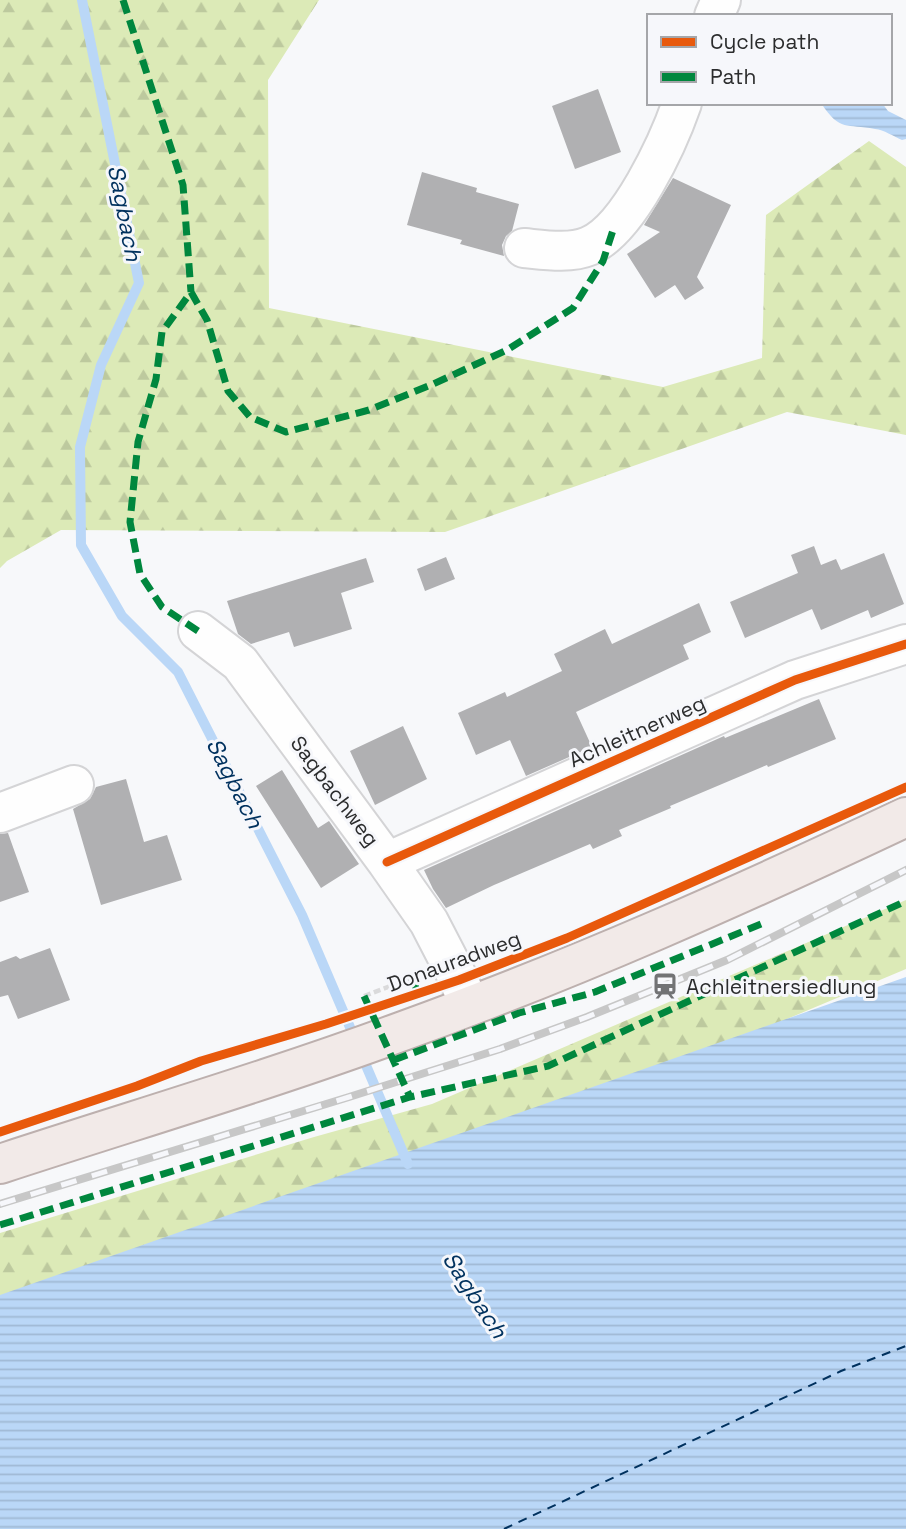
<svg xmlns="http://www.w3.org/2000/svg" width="906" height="1529" font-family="'Space Grotesk',sans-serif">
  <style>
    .forest { fill: url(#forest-firs) }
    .water { fill: url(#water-rules) }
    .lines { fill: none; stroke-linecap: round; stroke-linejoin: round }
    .stream { stroke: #bad7f7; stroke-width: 10 }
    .ferry { stroke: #00315e; stroke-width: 2; stroke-dasharray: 9 7; stroke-linecap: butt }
    .building { fill: #b0b0b2 }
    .minor-casing { stroke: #d4d4d6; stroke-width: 42 }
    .major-casing { stroke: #bdb0ae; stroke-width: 42 }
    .path { stroke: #dadadb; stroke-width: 4.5; stroke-dasharray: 7 3.5; stroke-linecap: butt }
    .minor { stroke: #fefefe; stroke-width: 38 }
    .major { stroke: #f2eae8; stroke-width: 38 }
    .rail-casing { stroke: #c7c7c7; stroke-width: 8 }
    .rail { stroke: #f6f7fb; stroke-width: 5; stroke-dasharray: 16; stroke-linecap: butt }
    .quiet { stroke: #00873e; stroke-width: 7; stroke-dasharray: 14 7; stroke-linecap: butt }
    .cycleway-casing { stroke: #f6f7fb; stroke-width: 13 }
    .cycleway { stroke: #e8590c; stroke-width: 9 }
    .labels { text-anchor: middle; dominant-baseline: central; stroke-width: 6; stroke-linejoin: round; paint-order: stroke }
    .street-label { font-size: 21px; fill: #2b2c2d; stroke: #f6f7fb }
    .poi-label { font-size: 21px; fill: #2b2c2d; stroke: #f6f7fb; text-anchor: start }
    .water-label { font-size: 23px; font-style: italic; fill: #00315e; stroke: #f6f7fb }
  </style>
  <defs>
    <pattern id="forest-firs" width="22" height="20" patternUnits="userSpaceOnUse" patternTransform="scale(1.75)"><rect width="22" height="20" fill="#dceab7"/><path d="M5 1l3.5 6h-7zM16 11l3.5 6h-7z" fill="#bdc99e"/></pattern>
    <pattern id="water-rules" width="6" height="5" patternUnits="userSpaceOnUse" patternTransform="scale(1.75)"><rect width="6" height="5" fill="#bad7f7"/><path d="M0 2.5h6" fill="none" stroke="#a0b9d4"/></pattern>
  </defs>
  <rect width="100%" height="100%" fill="#f7f8fa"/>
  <path class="forest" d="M0 0H319L268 80 269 308 663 387 762 358 766 215 869 141 906 167V435L787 412 445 532 61 530 7 561 0 568Z
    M906 900V969L787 1019 668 1116 0 1299V1233L314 1137 432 1104Z"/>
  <path class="water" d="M821 103H882L888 111 906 120V139L902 140C893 136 884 130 875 129 846 123 841 133 821 103Z
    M906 977V1529H0V1295Z"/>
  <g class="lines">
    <path class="stream" d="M82 0 139 283 101 365 80 447 81 545 122 616 178 672 302 915 355 1039
      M362 1056 408 1164"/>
    <path class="ferry" d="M504 1529 841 1371 906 1346"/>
  </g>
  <path class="building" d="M598 89 621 152 575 169 552 106Z
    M422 172 477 188 476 192 519 204 512 231 506 236 502 245 504 256 460 244 462 240 407 225Z
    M673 178 731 205 697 277 704 288 685 300 675 285 655 298 627 254 660 232 644 225Z
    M814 546 821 565 836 559 841 570 884 553 904 604 871 618 868 610 821 630 812 609 745 638 730 602 798 573 791 555Z
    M446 557 455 579 425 591 417 569Z
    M366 558 374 582 341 593 352 629 294 647 289 632 251 644 238 634 227 601Z
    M699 603 711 632 683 645 689 659 576 712 592 747 526 776 510 740 476 755 458 713 505 692 507 697 562 671 554 654 605 629 612 644Z
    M819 699 836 739 768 767 767 765 670 806 671 808 619 830 622 836 593 849 590 844 494 885 446 908 433 889 424 870 724 736 725 738Z
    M403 726 427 779 375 805 350 751Z
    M282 770 318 828 329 821 359 864 321 888 256 786Z
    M126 779 144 842 167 835 182 880 101 905 73 809 90 799 96 787Z
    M8 833 29 892 0 902V834Z
    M50 948 70 1000 18 1019 8 995 0 997V962L16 956 20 959Z"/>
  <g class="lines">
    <g class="minor-casing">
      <path id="minor" d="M714 16 721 0
        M524 248C545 250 570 254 589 246 629 229 668 143 682 103
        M198 631 240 663 387 862 429 922 459 980 469 1006
        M0 813 74 785
        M387 862 795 680 906 644"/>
    </g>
    <g class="major-casing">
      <path id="major" d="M0 1164C134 1120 270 1080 403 1031 575 969 741 895 906 817"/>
    </g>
    <path class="path" d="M364 996 412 978"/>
    <use href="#minor" class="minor"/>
    <use href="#major" class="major"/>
    <g class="rail-casing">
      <path id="rail" d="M0 1204 349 1097 500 1049 587 1017 727 960 906 870"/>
    </g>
    <use href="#rail" class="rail"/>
    <path class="quiet" d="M123 0 183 185 191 292
      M198 631 162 607 140 574 130 522 138 442 156 379 162 332 191 292 207 320 228 391 250 417 286 432 369 410 431 385 507 350 573 308 603 261 614 227
      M412 978 418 993
      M364 996 410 1097
      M394 1060 519 1013 595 992 761 924
      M0 1225 410 1097 548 1066 906 901"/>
    <g class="cycleway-casing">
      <path id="cycleway" d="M387 862 795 680 906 644
        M0 1132 137 1086 201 1061 326 1024 459 980 567 938 906 787"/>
    </g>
    <use href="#cycleway" class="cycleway"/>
  </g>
  <defs>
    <g id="station-bare" transform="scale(2.1)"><path d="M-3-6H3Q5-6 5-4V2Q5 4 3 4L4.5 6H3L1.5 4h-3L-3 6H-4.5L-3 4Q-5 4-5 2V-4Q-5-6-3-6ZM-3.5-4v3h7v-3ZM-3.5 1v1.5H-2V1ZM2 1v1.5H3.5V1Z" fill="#727375" stroke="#f6f7fb" stroke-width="2.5" paint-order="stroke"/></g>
  </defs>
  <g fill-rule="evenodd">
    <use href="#station-bare" x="665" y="986"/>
  </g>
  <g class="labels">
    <g class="street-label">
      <text transform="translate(637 731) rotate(-24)">Achleitnerweg</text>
      <text transform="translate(335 791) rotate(53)">Sagbachweg</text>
      <text transform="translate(454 961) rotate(-20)">Donauradweg</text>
    </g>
    <g class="poi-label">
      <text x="686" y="986">Achleitnersiedlung</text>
    </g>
    <g class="water-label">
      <text transform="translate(125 213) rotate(79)">Sagbach</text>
      <text transform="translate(235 783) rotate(63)">Sagbach</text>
      <text transform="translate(475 1295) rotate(57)">Sagbach</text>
    </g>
  </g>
  <rect x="647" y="14" width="245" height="91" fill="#f6f7fb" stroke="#a5a6a9" stroke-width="2"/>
  <rect x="661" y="37" width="35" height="10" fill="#e8590c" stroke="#a5a6a9" stroke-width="2"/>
  <text x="710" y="49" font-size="21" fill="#2b2c2d">Cycle path</text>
  <rect x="661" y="72" width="35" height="10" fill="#00873e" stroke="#a5a6a9" stroke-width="2"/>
  <text x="710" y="84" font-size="21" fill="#2b2c2d">Path</text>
</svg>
